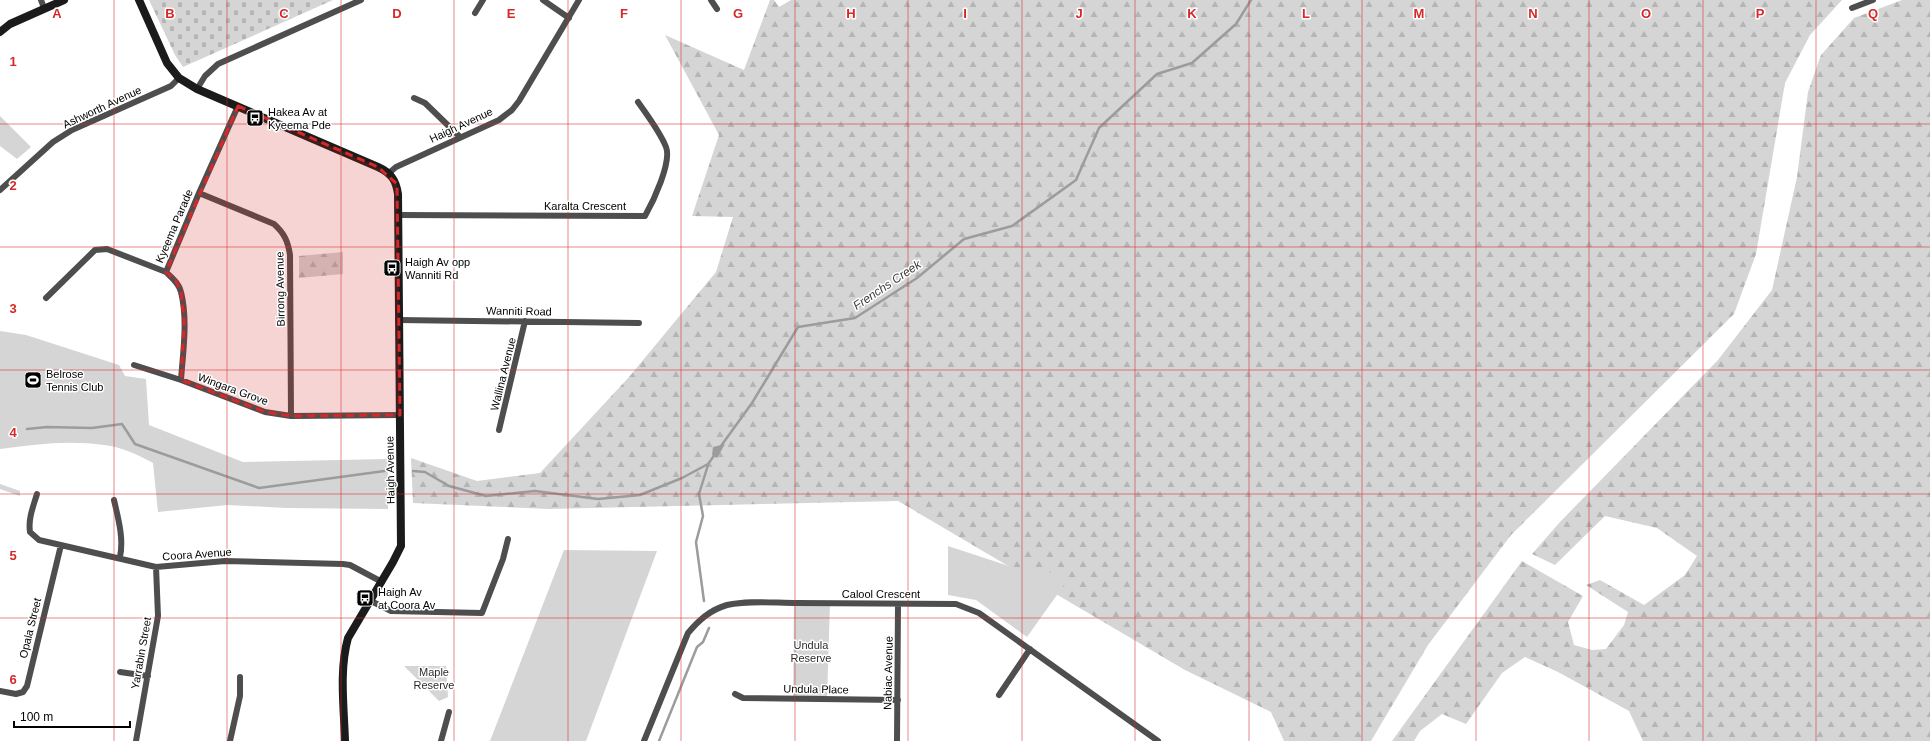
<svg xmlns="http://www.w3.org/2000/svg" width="1930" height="741" font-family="Arial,sans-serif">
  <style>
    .forest { fill: url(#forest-firs) }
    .cemetery { fill: url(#cemetery-stones) }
    .park { fill: #d5d5d5 }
    .water { fill: #9c9c9c }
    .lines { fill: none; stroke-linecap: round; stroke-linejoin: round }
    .stream { stroke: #9c9c9c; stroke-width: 2.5 }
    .street { stroke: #4e4e4e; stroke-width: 6 }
    .secondary { stroke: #1b1b1b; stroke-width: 8 }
    .marked { fill: #d62828; fill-opacity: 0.2; stroke: #d62828; stroke-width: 3; stroke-dasharray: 8 5; stroke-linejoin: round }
    .grid { fill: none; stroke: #d62828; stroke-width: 1; stroke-opacity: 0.55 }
    .labels { text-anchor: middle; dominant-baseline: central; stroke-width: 3; stroke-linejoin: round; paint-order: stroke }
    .street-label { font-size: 11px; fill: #000; stroke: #fff }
    .poi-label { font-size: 11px; fill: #000; stroke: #fff; text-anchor: start }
    .park-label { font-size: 11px; fill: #2c2c2c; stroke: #fff }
    .water-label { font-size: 12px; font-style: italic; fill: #3d3d3d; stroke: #fff }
    .grid-label { font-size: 13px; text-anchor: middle; font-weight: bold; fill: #d62828; stroke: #fff; stroke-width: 3; stroke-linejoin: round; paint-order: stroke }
  </style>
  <defs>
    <pattern id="forest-firs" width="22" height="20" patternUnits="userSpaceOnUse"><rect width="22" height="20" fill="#d5d5d5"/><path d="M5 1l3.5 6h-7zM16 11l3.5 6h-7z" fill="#b5b5b5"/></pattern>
    <pattern id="cemetery-stones" width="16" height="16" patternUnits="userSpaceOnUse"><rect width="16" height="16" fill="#d5d5d5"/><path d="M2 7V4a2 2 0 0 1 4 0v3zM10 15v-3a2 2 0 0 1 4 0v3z" fill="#b5b5b5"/></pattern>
  </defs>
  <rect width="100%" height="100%" fill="#fff"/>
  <path class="forest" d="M770 0H774L779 7 791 0H1842L1810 35 1785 83 1756 254 1734 314 1511 535 1428 645 1371 741H1284L1271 712 1185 670 898 501 549 509 413 503 411 458 477 481 540 473 629 377 716 272 733 217 692 216 719 135 665 35 744 70Z
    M1902 0H1930V741H1643L1629 711 1558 672 1525 657 1502 673 1466 724 1442 714 1420 731 1414 741H1392L1522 561 1583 596 1568 622 1574 645 1592 650 1606 649 1624 625 1628 612 1586 585 1600 580 1644 605 1685 575 1697 556 1657 528 1605 516 1555 565 1532 554 1560 522 1718 360 1772 290 1797 177 1808 92 1821 55 1854 18Z
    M343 252V274L299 278V256Z"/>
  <path class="cemetery" d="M149 0H333L183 67 175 55Z"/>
  <path class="park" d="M0 116 31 147 17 159 0 146Z
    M0 331 26 335 119 365 125 376 146 379 149 425 243 462 388 459V509L287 508 227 505 158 512 153 463C138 455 122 447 104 445 70 440 35 444 0 449Z
    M0 484 20 491V496L0 489Z
    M948 546 1015 568 1038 569 1069 578 1027 637 976 600 948 595Z
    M564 550 657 551 586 741H490Z
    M794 603H830L827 699H793Z
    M404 666H446L448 697 439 701Z"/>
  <path class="water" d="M725 444 717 458 712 455 713 447Z"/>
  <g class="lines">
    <path class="stream" d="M27 429 47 427 92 428 122 424 135 444 259 488 392 470
      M721 446 752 403 798 327 855 318 917 278 964 239 1012 226 1076 180 1099 128 1157 74 1192 63 1236 24 1251 0
      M413 471 425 472 449 486 486 496 535 491 598 499 640 495 682 478 708 464 716 453
      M704 601 696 542 703 516 699 494 708 465
      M659 741 697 647 703 642 709 628"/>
    <path class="street" d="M41 0 44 8
      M543 0 569 18
      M711 0 717 9
      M1852 8 1873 0
      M475 13 483 0
      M197 89 205 76 218 64 361 0
      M414 98 425 103 460 137
      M389 173 396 167 499 120 512 110 519 101 579 0
      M0 190 53 142 72 130 171 86 179 78
      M199 193 274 224C284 233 288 241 290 255L291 416
      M398 215 645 216C653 202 672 162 666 147 660 132 647 115 638 102
      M46 298 95 250 107 249 166 272
      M398 320 639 323
      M134 365 181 380 265 412 291 416 400 415
      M181 380C183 352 188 320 181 292 179 283 172 278 166 272L199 193 238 106
      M499 430 525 321
      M37 494C33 507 28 519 30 532L39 540 156 567 225 561 343 564 350 565 382 582
      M114 500C118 518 124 538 120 557
      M371 601 391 611 482 613 503 559 508 539
      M120 672 148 676
      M0 691 16 694 23 692 27 686 61 545
      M735 694 743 698 898 700
      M999 695 1030 649
      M136 741 158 616 156 567
      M230 741 240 696V677
      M441 741 449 712
      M644 741 688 633C699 620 710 610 727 605 749 600 774 603 797 603 850 603 903 604 956 604L979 613 1158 741
      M897 741 898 605"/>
    <path class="secondary" d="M139 0 167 63 179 78 197 89 378 167C391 173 396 180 398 194L401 546 393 562 348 638C339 670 344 707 345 741
      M0 32 10 24 64 0"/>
  </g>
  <path class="marked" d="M238 106 378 167 397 184 400 415 291 416 265 412 181 380 184 322 181 292 176 281 166 272Z"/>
  <path class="grid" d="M114 0V741M227 0V741M341 0V741M454 0V741M568 0V741M681 0V741M795 0V741M908 0V741M1022 0V741M1135 0V741M1249 0V741M1362 0V741M1476 0V741M1589 0V741M1703 0V741M1816 0V741M0 124H1930M0 247H1930M0 370H1930M0 494H1930M0 618H1930"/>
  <defs>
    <g id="bus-square" transform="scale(0.9)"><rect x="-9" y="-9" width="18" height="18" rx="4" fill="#000" stroke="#fff"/><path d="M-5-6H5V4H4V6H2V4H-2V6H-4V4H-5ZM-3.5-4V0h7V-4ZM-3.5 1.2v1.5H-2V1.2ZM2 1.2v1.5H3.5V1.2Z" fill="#fff"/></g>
    <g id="stadium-square" transform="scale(0.9)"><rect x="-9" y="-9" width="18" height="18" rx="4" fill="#000" stroke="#fff"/><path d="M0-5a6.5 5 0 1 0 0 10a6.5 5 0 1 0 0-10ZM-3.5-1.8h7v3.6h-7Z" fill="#fff"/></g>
  </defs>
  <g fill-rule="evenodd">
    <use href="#bus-square" x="255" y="118"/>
    <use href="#bus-square" x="392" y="268"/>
    <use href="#stadium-square" x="33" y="380"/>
    <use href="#bus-square" x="365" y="598"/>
  </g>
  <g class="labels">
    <g class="street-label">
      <text transform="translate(102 107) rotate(-25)">Ashworth Avenue</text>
      <text transform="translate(461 125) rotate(-25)">Haigh Avenue</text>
      <text x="585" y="206">Karalta Crescent</text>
      <text transform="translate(174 226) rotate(-67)">Kyeema Parade</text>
      <text transform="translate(280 289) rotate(-91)">Birrong Avenue</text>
      <text transform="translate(519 311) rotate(1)">Wanniti Road</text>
      <text transform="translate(503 374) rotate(-76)">Wallina Avenue</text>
      <text transform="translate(233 389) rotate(20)">Wingara Grove</text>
      <text transform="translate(390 470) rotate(-91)">Haigh Avenue</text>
      <text transform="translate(197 554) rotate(-4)">Coora Avenue</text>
      <text x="881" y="594">Calool Crescent</text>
      <text transform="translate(30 628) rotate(-76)">Opala Street</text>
      <text transform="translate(141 653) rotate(-80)">Yarrabin Street</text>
      <text transform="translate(888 673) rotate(-89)">Nabiac Avenue</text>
      <text transform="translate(816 689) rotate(1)">Undula Place</text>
    </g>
    <g class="poi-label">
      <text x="268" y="112">Hakea Av at<tspan x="268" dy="13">Kyeema Pde</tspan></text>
      <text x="405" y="262">Haigh Av opp<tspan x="405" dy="13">Wanniti Rd</tspan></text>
      <text x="46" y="374">Belrose<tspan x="46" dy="13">Tennis Club</tspan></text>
      <text x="378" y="592">Haigh Av<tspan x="378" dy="13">at Coora Av</tspan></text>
    </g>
    <g class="park-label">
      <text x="811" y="645">Undula<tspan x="811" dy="13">Reserve</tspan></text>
      <text x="434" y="672">Maple<tspan x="434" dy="13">Reserve</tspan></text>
    </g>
    <g class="water-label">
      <text transform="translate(887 285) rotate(-34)">Frenchs Creek</text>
    </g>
  </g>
  <g class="grid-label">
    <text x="57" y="18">A</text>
    <text x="170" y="18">B</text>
    <text x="284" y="18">C</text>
    <text x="397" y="18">D</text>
    <text x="511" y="18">E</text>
    <text x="624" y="18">F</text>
    <text x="738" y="18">G</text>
    <text x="851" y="18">H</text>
    <text x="965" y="18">I</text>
    <text x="1079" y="18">J</text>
    <text x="1192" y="18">K</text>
    <text x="1306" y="18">L</text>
    <text x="1419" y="18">M</text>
    <text x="1533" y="18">N</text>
    <text x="1646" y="18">O</text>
    <text x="1760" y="18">P</text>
    <text x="1873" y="18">Q</text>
    <text x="13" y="66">1</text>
    <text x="13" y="190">2</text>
    <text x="13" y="313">3</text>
    <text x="13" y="437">4</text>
    <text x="13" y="560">5</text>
    <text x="13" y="684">6</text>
  </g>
  <path d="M14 721v6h116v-6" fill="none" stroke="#000000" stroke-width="2"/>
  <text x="20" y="721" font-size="12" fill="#000000" stroke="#ffffff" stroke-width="3" paint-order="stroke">100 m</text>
</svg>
